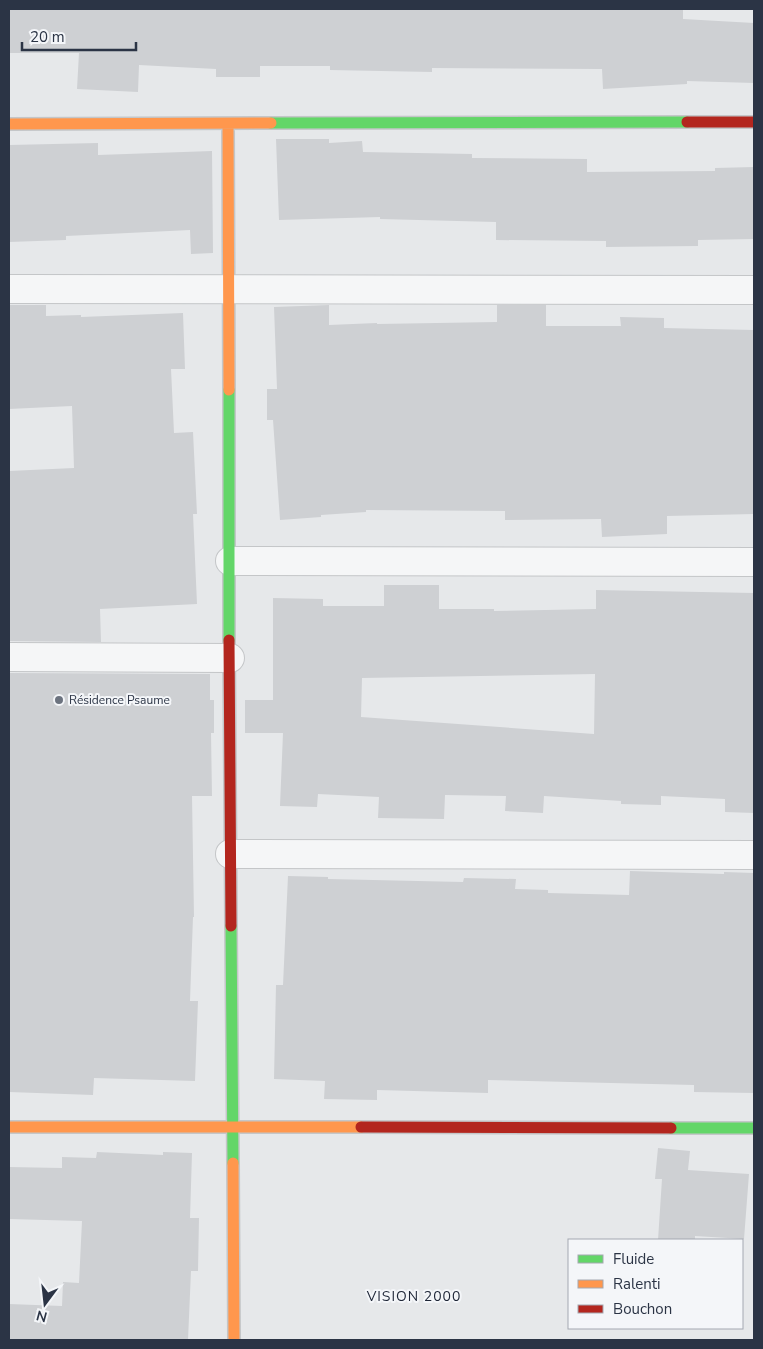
<svg xmlns="http://www.w3.org/2000/svg" width="763" height="1349" font-family="'Nunito Sans',sans-serif">
  <style>
    .building { fill: #ced0d3; fill-rule: evenodd }
    .lines { fill: none; stroke-linecap: round; stroke-linejoin: round }
    .street-casing { stroke: #c4c6c8; stroke-width: 30 }
    .fast-casing { stroke: #c4c6c8; stroke-width: 14 }
    .slow-casing { stroke: #c4c6c8; stroke-width: 14 }
    .jam-casing { stroke: #c4c6c8; stroke-width: 14 }
    .street { stroke: #f5f6f7; stroke-width: 28 }
    .fast { stroke: #63d668; stroke-width: 11 }
    .slow { stroke: #ff974d; stroke-width: 11 }
    .jam { stroke: #b3261e; stroke-width: 11 }
    .poi-dot { fill: #6c737f; stroke: #f4f6f9; stroke-width: 2 }
    .labels { text-anchor: middle; dominant-baseline: central; stroke-width: 4; stroke-linejoin: round; paint-order: stroke }
    .poi-label { font-size: 12px; fill: #2b3445; stroke: #f4f6f9; text-anchor: start }
    .neighbourhood-label { font-size: 14px; letter-spacing: 1px; fill: #1d2536; stroke: #f4f6f9 }
  </style>
  <rect width="100%" height="100%" fill="#e6e8ea"/>
  <path class="building" d="M9 9H683V19L754 23V83L687 81V84L603 89 602 69 432 68V72L330 70V66H260V77H216V69L139 65 138 92 77 89 79 53H9Z
    M276 139H329V143L362 141 363 152 472 154V158L587 159V172L715 171V168L754 167V239L698 240V246L606 247V241L496 240V222L380 219V217L279 220Z
    M98 143V155L212 151 213 253 191 254 190 230 66 236V240L9 242V145Z
    M9 305H46V316L81 315V317L183 313 185 369H171L174 433 193 432 197 514H193L197 604 100 609 101 642 9 641V471L74 468 72 406 9 409Z
    M329 305V325L377 323V324L497 322V305H546V326H621L620 317 664 318V328L754 330V514L667 516V534L602 537 601 519 505 520V511L366 510V512L321 515V517L280 520 273 420H267V389H277L274 307Z
    M384 585H439V609H494V611L596 609V590L754 593V813L725 812V799L661 796V805L621 804V801L544 796 543 813 505 811 506 796 445 795 444 819 378 818 379 797 318 794 317 807 280 806 283 733H245V700H273V598L323 599V606H384ZM595 674 594 734 361 717 362 678Z
    M9 673 210 674V700H214V733H211L212 796H192L194 917H193L190 1001H198L195 1081 94 1078 93 1095 9 1092Z
    M630 871 724 874V872L754 873V1093L694 1092V1085L488 1080V1093L377 1090V1100L324 1099 325 1081 274 1079 276 985H283L288 876 328 877V879L463 882 464 878 516 879 515 889 548 890V893L629 895Z
    M658 1148 690 1151 688 1170 749 1174 744 1239 695 1236V1240H658L662 1179H655Z
    M97 1152 163 1155V1152L192 1153 190 1218H199L198 1271H191L188 1340H9V1304L62 1306 63 1282 79 1283 82 1221 9 1219V1167L62 1168V1157L96 1158Z"/>
  <g class="lines">
    <g class="street-casing">
      <path id="street" d="M9 289 754 290
        M230 561 754 562
        M9 657 230 658
        M230 854 754 855"/>
    </g>
    <g class="fast-casing">
      <path id="fast" d="M271 123 687 122
        M229 390V640
        M231 926 233 1163
        M671 1128H754"/>
    </g>
    <g class="slow-casing">
      <path id="slow" d="M9 124 271 123
        M228 124 229 390
        M9 1127H361
        M233 1163 234 1340"/>
    </g>
    <g class="jam-casing">
      <path id="jam" d="M687 122H754
        M229 640 231 926
        M361 1127 671 1128"/>
    </g>
    <use href="#street" class="street"/>
    <use href="#fast" class="fast"/>
    <use href="#slow" class="slow"/>
    <use href="#jam" class="jam"/>
  </g>
  <circle class="poi-dot" cx="59" cy="700" r="5"/>
  <g class="labels">
    <g class="poi-label">
      <text x="69" y="700">Résidence Psaume</text>
    </g>
    <g class="neighbourhood-label">
      <text x="414" y="1296">VISION 2000</text>
    </g>
  </g>
  <rect width="763" height="1349" fill="none" stroke="#2b3445" stroke-width="20"/>
  <rect x="568" y="1239" width="175" height="90" fill="#f4f6f9" stroke="#a4a8b1"/>
  <rect x="578" y="1255" width="25" height="8" fill="#63d668" stroke="#a4a8b1"/>
  <text x="613" y="1264" font-size="15" fill="#2b3445">Fluide</text>
  <rect x="578" y="1280" width="25" height="8" fill="#ff974d" stroke="#a4a8b1"/>
  <text x="613" y="1289" font-size="15" fill="#2b3445">Ralenti</text>
  <rect x="578" y="1305" width="25" height="8" fill="#b3261e" stroke="#a4a8b1"/>
  <text x="613" y="1314" font-size="15" fill="#2b3445">Bouchon</text>
  <g transform="translate(45 1304) rotate(195)" stroke="#f4f6f9" stroke-width="4" paint-order="stroke">
  <path d="M0-4L9 19L0 12L-9 19Z" fill="#2b3445"/>
  <text y="-8" font-size="14" font-weight="bold" text-anchor="middle" fill="#2b3445">N</text>
  </g>
  <path d="M22 42v8h114v-8" fill="none" stroke="#2b3445" stroke-width="2.5"/>
  <text x="30" y="42" font-size="15" fill="#2b3445" stroke="#f4f6f9" stroke-width="4" paint-order="stroke">20 m</text>
</svg>
